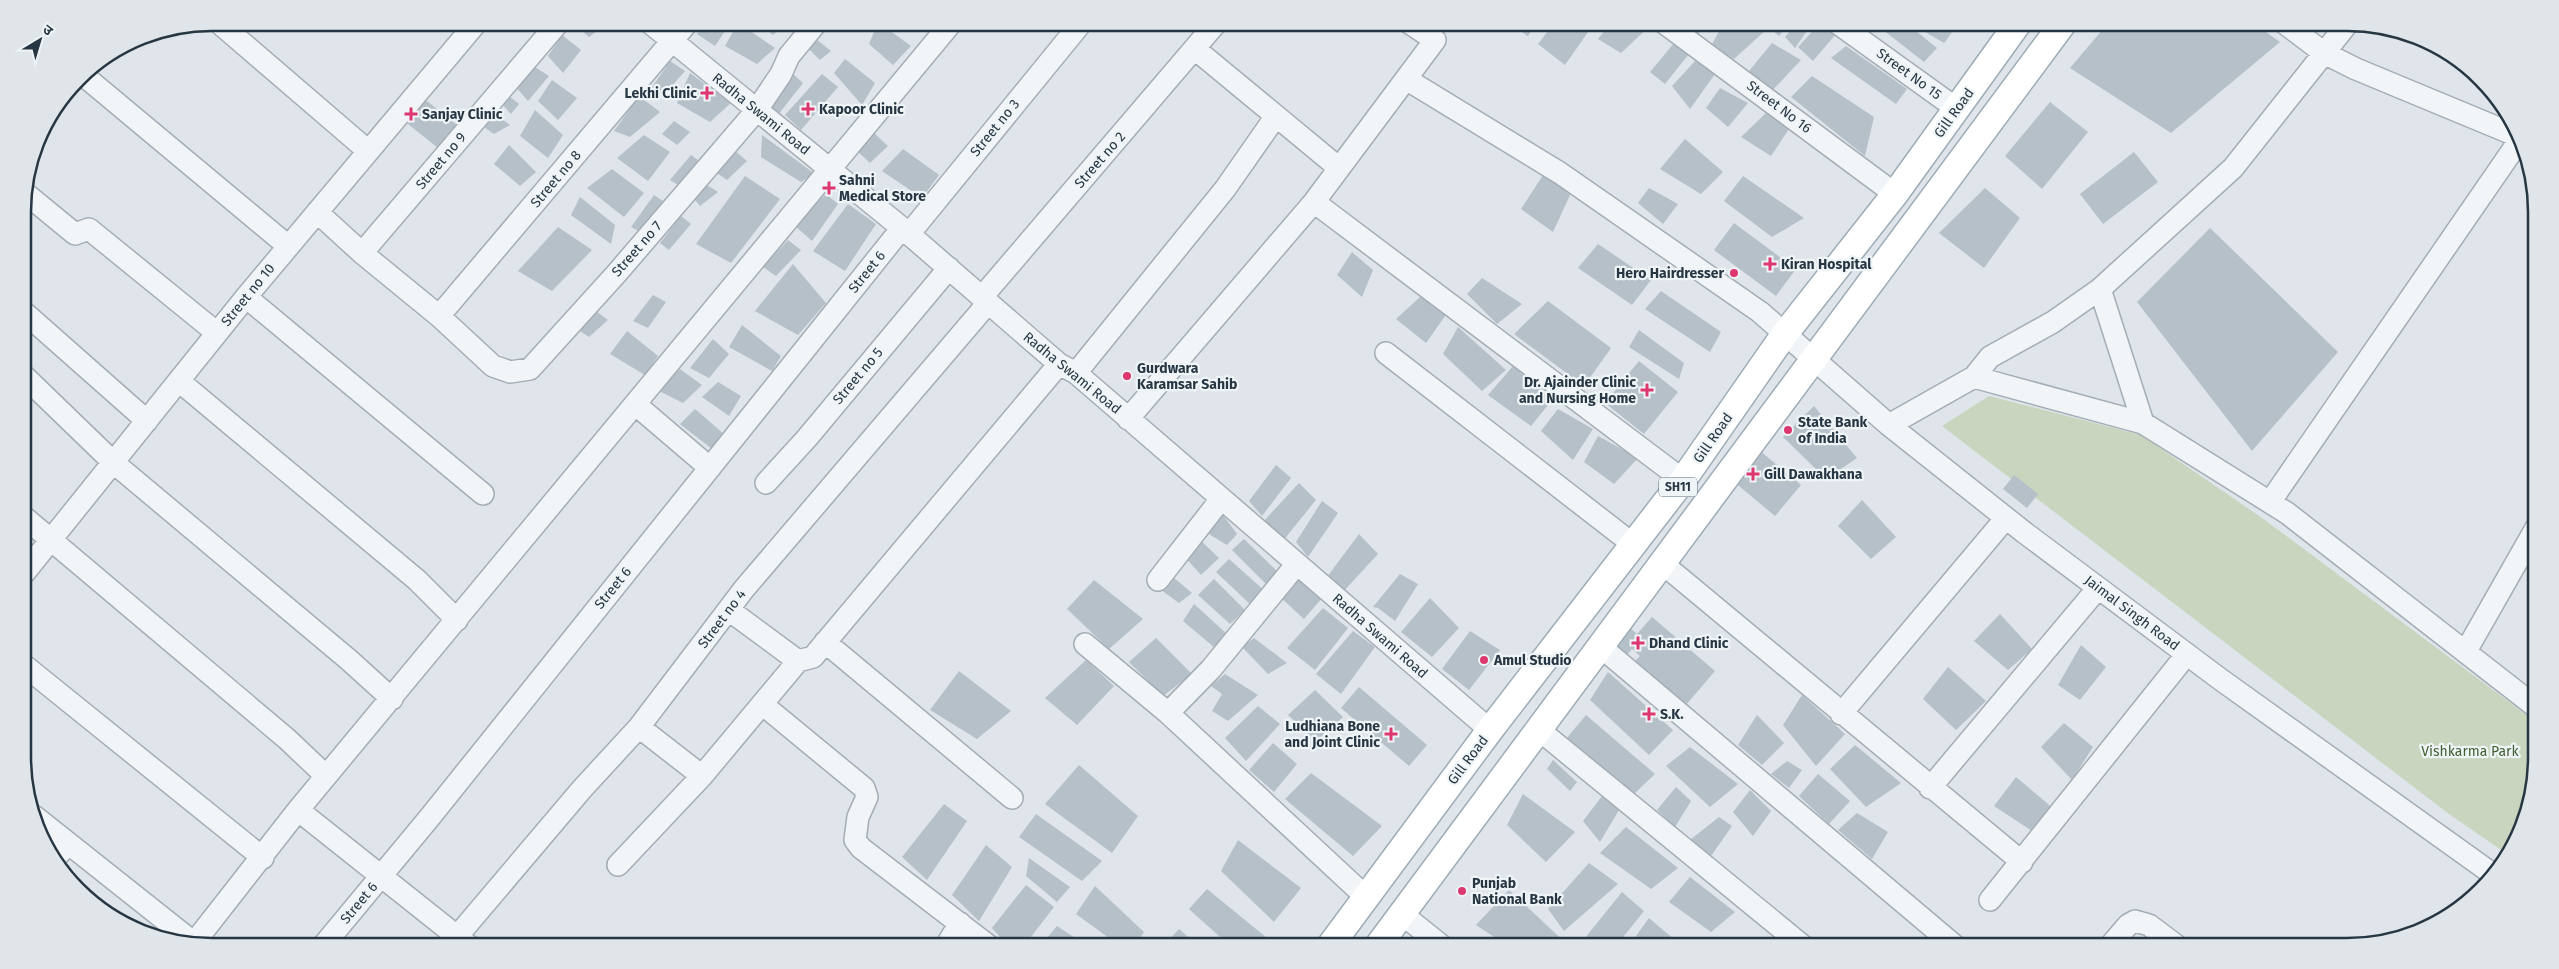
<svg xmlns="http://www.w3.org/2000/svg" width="2559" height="969" font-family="'Fira Sans','Noto Sans Devanagari',sans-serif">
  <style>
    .green { fill: #c9d5bf }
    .building { fill: #b6c0c8 }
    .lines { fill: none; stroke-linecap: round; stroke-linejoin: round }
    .minor-casing { stroke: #a4adb5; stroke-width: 24 }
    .major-casing { stroke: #9dacb7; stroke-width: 29 }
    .minor { stroke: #f2f5f8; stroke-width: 21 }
    .major { stroke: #fff; stroke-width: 26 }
    .poi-dot { fill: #dc376f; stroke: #eff4f7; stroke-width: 2 }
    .labels { text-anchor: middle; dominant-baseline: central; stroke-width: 4.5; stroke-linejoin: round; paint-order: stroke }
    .shield { fill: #eff4f7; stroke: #626f79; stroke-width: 1 }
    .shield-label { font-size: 12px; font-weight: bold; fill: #263643 }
    .street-label { font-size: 14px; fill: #263643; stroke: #eff4f7 }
    .poi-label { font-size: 14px; font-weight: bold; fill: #263643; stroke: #eff4f7; text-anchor: start }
    .park-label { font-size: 14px; fill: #436032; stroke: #eff4f7 }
    .rim { fill: none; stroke: #263643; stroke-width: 2.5 }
  </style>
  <rect width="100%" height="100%" fill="#dfe5ea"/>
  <path class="green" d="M1989 396 2141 435 2262 518 2536 722V756L2526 818 2507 854 2449 814 1942 426Z"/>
  <path class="building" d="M572 22H594L601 28 589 37Z
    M705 22H731L715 46 697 34Z
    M755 22H788L773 35Z
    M878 22 911 46 893 65 869 44Z
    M1506 22H1537L1528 36Z
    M1555 22H1570L1588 32 1565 65 1538 44Z
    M1612 22H1650L1652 24 1621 53 1598 39Z
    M1684 22H1707L1697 36Z
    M1724 22H1751L1766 30 1734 59 1711 46Z
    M1772 22H1790L1779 36 1768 27Z
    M1798 22H1813L1795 48 1785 37Z
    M1821 22 1836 34 1813 61 1798 47Z
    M1873 22H1905L1937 48 1924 62Z
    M1917 22H1940L1953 31 1944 43 1915 26Z
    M2109 22H2252L2280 42 2171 133 2070 68Z
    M738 23 775 48 757 64 725 46Z
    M562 35 581 50 563 73 548 56Z
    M816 39 831 51 820 60 808 48Z
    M1674 43 1689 54 1665 84 1650 72Z
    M1772 43 1801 60 1769 94 1749 71Z
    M1846 46 1907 89 1896 104 1831 58Z
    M845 59 875 83 862 105 834 73Z
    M1696 60 1715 74 1690 109 1672 86Z
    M670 61 685 71 664 95 650 90Z
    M535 67 549 76 528 101 515 86Z
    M690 73 731 103 710 122 677 103Z
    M792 73 803 83 778 115 770 110Z
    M822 74 838 87 801 130 785 115Z
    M1812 76 1874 117 1865 156 1791 97Z
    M552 80 577 98 558 120 538 101Z
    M1720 88 1748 103 1728 127 1706 108Z
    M509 96 519 104 511 114 502 104Z
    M639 96 660 112 630 137 614 131Z
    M422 97 462 129 443 152 403 120Z
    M2050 102 2088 132 2042 189 2005 156Z
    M535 110 563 135 548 158 520 136Z
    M1766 113 1789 129 1771 156 1741 137Z
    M496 115 510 125 494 134 481 125Z
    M674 121 690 132 677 145 662 134Z
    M874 133 888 146 870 163 855 149Z
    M644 135 670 152 648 181 617 158Z
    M762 135 815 174 801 182 761 157Z
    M1685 139 1723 172 1701 194 1660 169Z
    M509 145 536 172 520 186 494 164Z
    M903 149 939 175 922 198 882 171Z
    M735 151 747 161 727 180 715 172Z
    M2134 152 2158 182 2103 224 2080 194Z
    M691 155 698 160 680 186 670 180Z
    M612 169 644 193 624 217 587 188Z
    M1545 172 1570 195 1553 232 1521 209Z
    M745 176 780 199 731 263 696 244Z
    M1743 176 1804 218 1772 237 1724 201Z
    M705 184 718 192 700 206 692 196Z
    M1649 188 1678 204 1663 224 1638 203Z
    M1985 188 2020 218 1984 268 1939 233Z
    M826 194 838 204 812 241 794 225Z
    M654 195 669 205 643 233 631 227Z
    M580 197 615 225 611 244 571 215Z
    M848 204 876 224 845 271 813 251Z
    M681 216 691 224 669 250 660 243Z
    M1734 223 1796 269 1776 296 1714 250Z
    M558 227 592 250 552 291 518 271Z
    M2210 228 2338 352 2252 451 2137 302Z
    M788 240 801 250 776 276 763 267Z
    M1598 244 1651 280 1632 305 1578 268Z
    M1352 252 1373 270 1362 297 1337 275Z
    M793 264 826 303 798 335 755 311Z
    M1482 278 1522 304 1497 324 1467 294Z
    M1661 291 1721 332 1710 352 1645 309Z
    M653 295 666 302 648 328 633 321Z
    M1420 297 1448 312 1426 343 1396 319Z
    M1548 301 1611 348 1584 386 1514 334Z
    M596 311 608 320 589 337 580 331Z
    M742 325 781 356 772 371 729 347Z
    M1458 327 1506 370 1482 391 1443 354Z
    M1639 330 1684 363 1679 379 1629 347Z
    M627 331 658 356 645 375 610 354Z
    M713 339 729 354 709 378 690 368Z
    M1639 361 1678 392 1644 434 1605 403Z
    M1513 366 1552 400 1531 426 1488 395Z
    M680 369 702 385 683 403 659 391Z
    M718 382 741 396 729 416 702 397Z
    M1814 406 1857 458 1826 479 1783 437Z
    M695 409 725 435 712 449 680 424Z
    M1558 409 1593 429 1573 460 1541 431Z
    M1598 436 1638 458 1614 484 1584 462Z
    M1759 450 1801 485 1775 516 1733 481Z
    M1276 465 1291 478 1262 516 1249 501Z
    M2014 475 2038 494 2027 508 2003 489Z
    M1299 483 1316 500 1282 542 1262 523Z
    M1862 500 1896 537 1871 559 1838 526Z
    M1322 501 1338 513 1308 557 1296 542Z
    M1220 511 1237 534 1227 545 1204 531Z
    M1359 534 1378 554 1342 593 1327 577Z
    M1197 537 1219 558 1201 575 1183 555Z
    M1244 539 1277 571 1266 584 1232 550Z
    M1229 559 1266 592 1252 606 1216 572Z
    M1400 574 1418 584 1395 621 1378 608 1373 607Z
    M1299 576 1322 598 1304 619 1280 597Z
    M1173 577 1192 593 1179 603 1161 590Z
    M1214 579 1245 610 1230 624 1198 595Z
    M1094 580 1143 619 1109 649 1067 609Z
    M1430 598 1459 628 1432 657 1401 632Z
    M1194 604 1227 634 1215 648 1183 621Z
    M1323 608 1348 628 1315 670 1287 648Z
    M2000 614 2032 649 2008 670 1974 641Z
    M1652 617 1715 671 1686 705 1634 662 1640 656 1632 649 1627 655 1613 644 1628 626 1637 634Z
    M1353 631 1375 647 1341 694 1316 674Z
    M1470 631 1500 650 1469 690 1442 669Z
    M1156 638 1192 674 1163 696 1129 662Z
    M1254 638 1287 663 1268 674 1242 647Z
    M2081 645 2106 667 2080 700 2058 685Z
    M1086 660 1114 686 1077 725 1045 698Z
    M1948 667 1986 701 1956 730 1923 699Z
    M959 671 1011 711 977 739 930 710Z
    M1608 672 1673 730 1649 755 1590 700Z
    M1225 674 1258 695 1228 721 1212 711 1222 694 1211 686Z
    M1359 687 1427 745 1409 766 1341 708Z
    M1315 690 1343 717 1316 741 1288 715Z
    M1802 695 1845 734 1816 766 1783 725Z
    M1258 706 1280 724 1246 761 1225 738Z
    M1586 715 1655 774 1634 794 1565 740Z
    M1757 715 1784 743 1762 765 1738 745Z
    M2064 723 2093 747 2072 780 2041 747Z
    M1273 743 1297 764 1274 792 1249 770Z
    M1855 745 1901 783 1866 807 1830 769Z
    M1690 747 1738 784 1710 807 1666 766Z
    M1553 760 1577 782 1570 791 1547 769Z
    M1787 761 1802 770 1789 788 1771 774Z
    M1079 765 1138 816 1112 853 1045 804Z
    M1311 773 1382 826 1353 856 1285 799Z
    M1818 774 1850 801 1829 824 1799 796Z
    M2016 777 2055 810 2035 833 1994 806Z
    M1676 787 1691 801 1675 827 1657 810Z
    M1750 790 1771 811 1753 836 1733 812Z
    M1523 794 1575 832 1546 862 1507 825Z
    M1602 796 1619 810 1600 842 1583 821Z
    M944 804 967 821 927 880 902 857Z
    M1857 813 1888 832 1872 859 1838 830Z
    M1036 814 1102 861 1082 881 1019 837Z
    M1719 817 1732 826 1711 856 1690 840Z
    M1626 827 1678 868 1651 889 1600 853Z
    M1238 840 1301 888 1274 922 1221 871Z
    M986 845 1012 867 979 921 952 895Z
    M1029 858 1070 887 1057 902 1026 876Z
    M1589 863 1618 884 1564 931 1548 909Z
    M1690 877 1735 912 1711 932 1669 902Z
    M1026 885 1054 907 1024 946H1008L992 928Z
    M1095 886 1144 932 1135 946H1120L1076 914Z
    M1207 889 1277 946H1230L1189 909Z
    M1509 890 1569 946H1508L1476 925Z
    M1622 892 1644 911 1616 946H1592L1585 938Z
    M1649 918 1682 946H1648L1636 936Z
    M1057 926 1086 945 1040 946Z
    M1179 929 1198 946H1167L1165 944Z"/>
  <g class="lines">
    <g class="minor-casing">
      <path id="minor" d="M218 22 367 150
        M649 22 902 228 1059 364 1076 373 1490 730
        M1663 22 1895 194
        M1836 22 1957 109
        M2283 22 2324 53 2356 69 2520 137
        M1195 49 1339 168
        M83 75 288 246
        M1406 79 1560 173 1760 312 1889 425 2025 533 2220 679 2494 875
        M25 193 75 234 89 229 217 333
        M1314 202 1683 480
        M317 212 362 253 439 316 493 366 510 372 530 369 617 273 756 111 781 74 789 56 817 22
        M909 234 1082 22
        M362 253 559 22
        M2100 289 2143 423 2287 513 2536 707
        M246 297 483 494
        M982 297 1217 22
        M26 314 147 421
        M439 316 688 22
        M1386 353 1634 545
        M1076 373 1225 189 1276 116
        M24 376 114 463 349 660 392 699
        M1974 377 2143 423
        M179 381 417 580 457 620
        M635 404 710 468
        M1128 419 1314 202 1435 40 1408 22
        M1889 425 1974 377 1990 357 2053 322 2100 289 2233 168 2348 23
        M766 483 807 438 949 268
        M2270 502 2521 138
        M25 518 287 739 326 776
        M1663 564 2022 862
        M25 572 246 297 477 22
        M1158 580 1221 499
        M729 610 798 661 813 657 1059 364
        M825 642 1012 798
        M1085 644 1168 713 1366 897
        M1601 647 1955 946
        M2466 651 2536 528
        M25 666 263 858
        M762 704 864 788 867 797 858 817 855 840 861 848 989 946
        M1168 713 1211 669 1296 565
        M1841 714 2006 518
        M639 727 702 776 798 661
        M1538 729 1803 946
        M1930 788 2098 588
        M298 810 469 946
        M34 816 194 943
        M54 859 68 844
        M618 865 702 776
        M1990 900 2187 654
        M1402 914 1442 946
        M194 943 298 810 952 22
        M323 946 430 817 902 228
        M449 946 582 789 639 727 744 589 988 303
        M946 946 960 923
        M2110 946 2128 925 2135 921 2149 925 2177 946"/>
    </g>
    <g class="major-casing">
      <path id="major" d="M1330 946 1490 730 1683 480 1784 335 1895 194 2019 22
        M1378 946 2064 22"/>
    </g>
    <use href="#minor" class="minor"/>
    <use href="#major" class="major"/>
  </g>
  <g class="poi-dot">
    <path d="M704.5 85.5h5v5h5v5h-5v5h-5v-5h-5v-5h5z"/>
    <path d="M805.5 101.5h5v5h5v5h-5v5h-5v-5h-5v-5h5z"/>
    <path d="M408.5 106.5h5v5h5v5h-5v5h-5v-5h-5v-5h5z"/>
    <path d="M826.5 180.5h5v5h5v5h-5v5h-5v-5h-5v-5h5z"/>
    <path d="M1767.5 256.5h5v5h5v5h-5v5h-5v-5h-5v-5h5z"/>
    <circle cx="1734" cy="273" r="5"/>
    <circle cx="1127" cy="376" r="5"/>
    <path d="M1644.5 382.5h5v5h5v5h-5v5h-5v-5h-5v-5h5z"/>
    <circle cx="1788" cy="430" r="5"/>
    <path d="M1750.5 466.5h5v5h5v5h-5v5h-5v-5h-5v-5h5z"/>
    <path d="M1635.5 635.5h5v5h5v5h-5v5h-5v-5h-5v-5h5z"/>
    <circle cx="1484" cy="660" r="5"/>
    <path d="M1646.5 706.5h5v5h5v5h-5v5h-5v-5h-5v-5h5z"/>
    <path d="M1388.5 726.5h5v5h5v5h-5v5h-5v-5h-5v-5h5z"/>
    <circle cx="1462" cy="891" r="5"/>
  </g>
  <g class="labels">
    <rect class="shield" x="1659" y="477.5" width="38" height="19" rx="4"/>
    <g class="shield-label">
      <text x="1678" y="487">SH11</text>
    </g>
    <g class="street-label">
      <text transform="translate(1909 74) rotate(36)">Street No 15</text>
      <text transform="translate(1779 107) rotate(37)">Street No 16</text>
      <text transform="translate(1954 113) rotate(-54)">Gill Road</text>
      <text transform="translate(761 114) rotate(39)">Radha Swami Road</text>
      <text transform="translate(995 128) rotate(-51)">Street no 3</text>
      <text transform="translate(1100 160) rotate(-49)">Street no 2</text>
      <text transform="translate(441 161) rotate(-50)">Street no 9</text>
      <text transform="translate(556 179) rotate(-50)">Street no 8</text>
      <text transform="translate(637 249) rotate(-49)">Street no 7</text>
      <text transform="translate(867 272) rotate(-51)">Street 6</text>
      <text transform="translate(248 295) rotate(-51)">Street no 10</text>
      <text transform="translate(1072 373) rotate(39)">Radha Swami Road</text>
      <text transform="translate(858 376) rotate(-50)">Street no 5</text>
      <text transform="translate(1713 438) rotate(-55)">Gill Road</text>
      <text transform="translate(613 588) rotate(-51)">Street 6</text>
      <text transform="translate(2132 613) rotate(37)">Jaimal Singh Road</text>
      <text transform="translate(722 619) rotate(-53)">Street no 4</text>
      <text transform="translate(1380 636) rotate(41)">Radha Swami Road</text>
      <text transform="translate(1468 760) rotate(-53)">Gill Road</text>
      <text transform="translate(359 903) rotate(-50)">Street 6</text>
    </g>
    <g class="poi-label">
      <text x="697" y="93" text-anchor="end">Lekhi Clinic</text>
      <text x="819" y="109">Kapoor Clinic</text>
      <text x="422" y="114">Sanjay Clinic</text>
      <text x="839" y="180">Sahni<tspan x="839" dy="16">Medical Store</tspan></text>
      <text x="1781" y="264">Kiran Hospital</text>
      <text x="1724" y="273" text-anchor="end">Hero Hairdresser</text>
      <text x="1137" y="368">Gurdwara<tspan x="1137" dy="16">Karamsar Sahib</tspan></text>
      <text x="1636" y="382" text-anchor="end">Dr. Ajainder Clinic<tspan x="1636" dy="16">and Nursing Home</tspan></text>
      <text x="1798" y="422">State Bank<tspan x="1798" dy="16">of India</tspan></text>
      <text x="1764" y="474">Gill Dawakhana</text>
      <text x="1649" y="643">Dhand Clinic</text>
      <text x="1494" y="660">Amul Studio</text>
      <text x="1660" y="714">S.K.</text>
      <text x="1380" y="726" text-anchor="end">Ludhiana Bone<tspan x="1380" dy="16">and Joint Clinic</tspan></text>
      <text x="1472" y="883">Punjab<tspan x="1472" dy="16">National Bank</tspan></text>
    </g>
    <g class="park-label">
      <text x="2470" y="751">Vishkarma Park</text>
    </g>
  </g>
  <path d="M0 0H2559V969H0ZM212 31H2347A181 181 0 0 1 2528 212V757A181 181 0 0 1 2347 938H212A181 181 0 0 1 31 757V212A181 181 0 0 1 212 31Z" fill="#dfe5e9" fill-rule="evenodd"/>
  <path class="rim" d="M212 31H2347A181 181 0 0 1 2528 212V757A181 181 0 0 1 2347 938H212A181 181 0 0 1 31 757V212A181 181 0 0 1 212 31Z"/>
  <g transform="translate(40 40) rotate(38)" stroke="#eff4f7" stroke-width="4" paint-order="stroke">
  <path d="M0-4L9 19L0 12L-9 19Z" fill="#263643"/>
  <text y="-8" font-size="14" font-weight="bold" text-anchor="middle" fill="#263643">उ</text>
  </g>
</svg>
